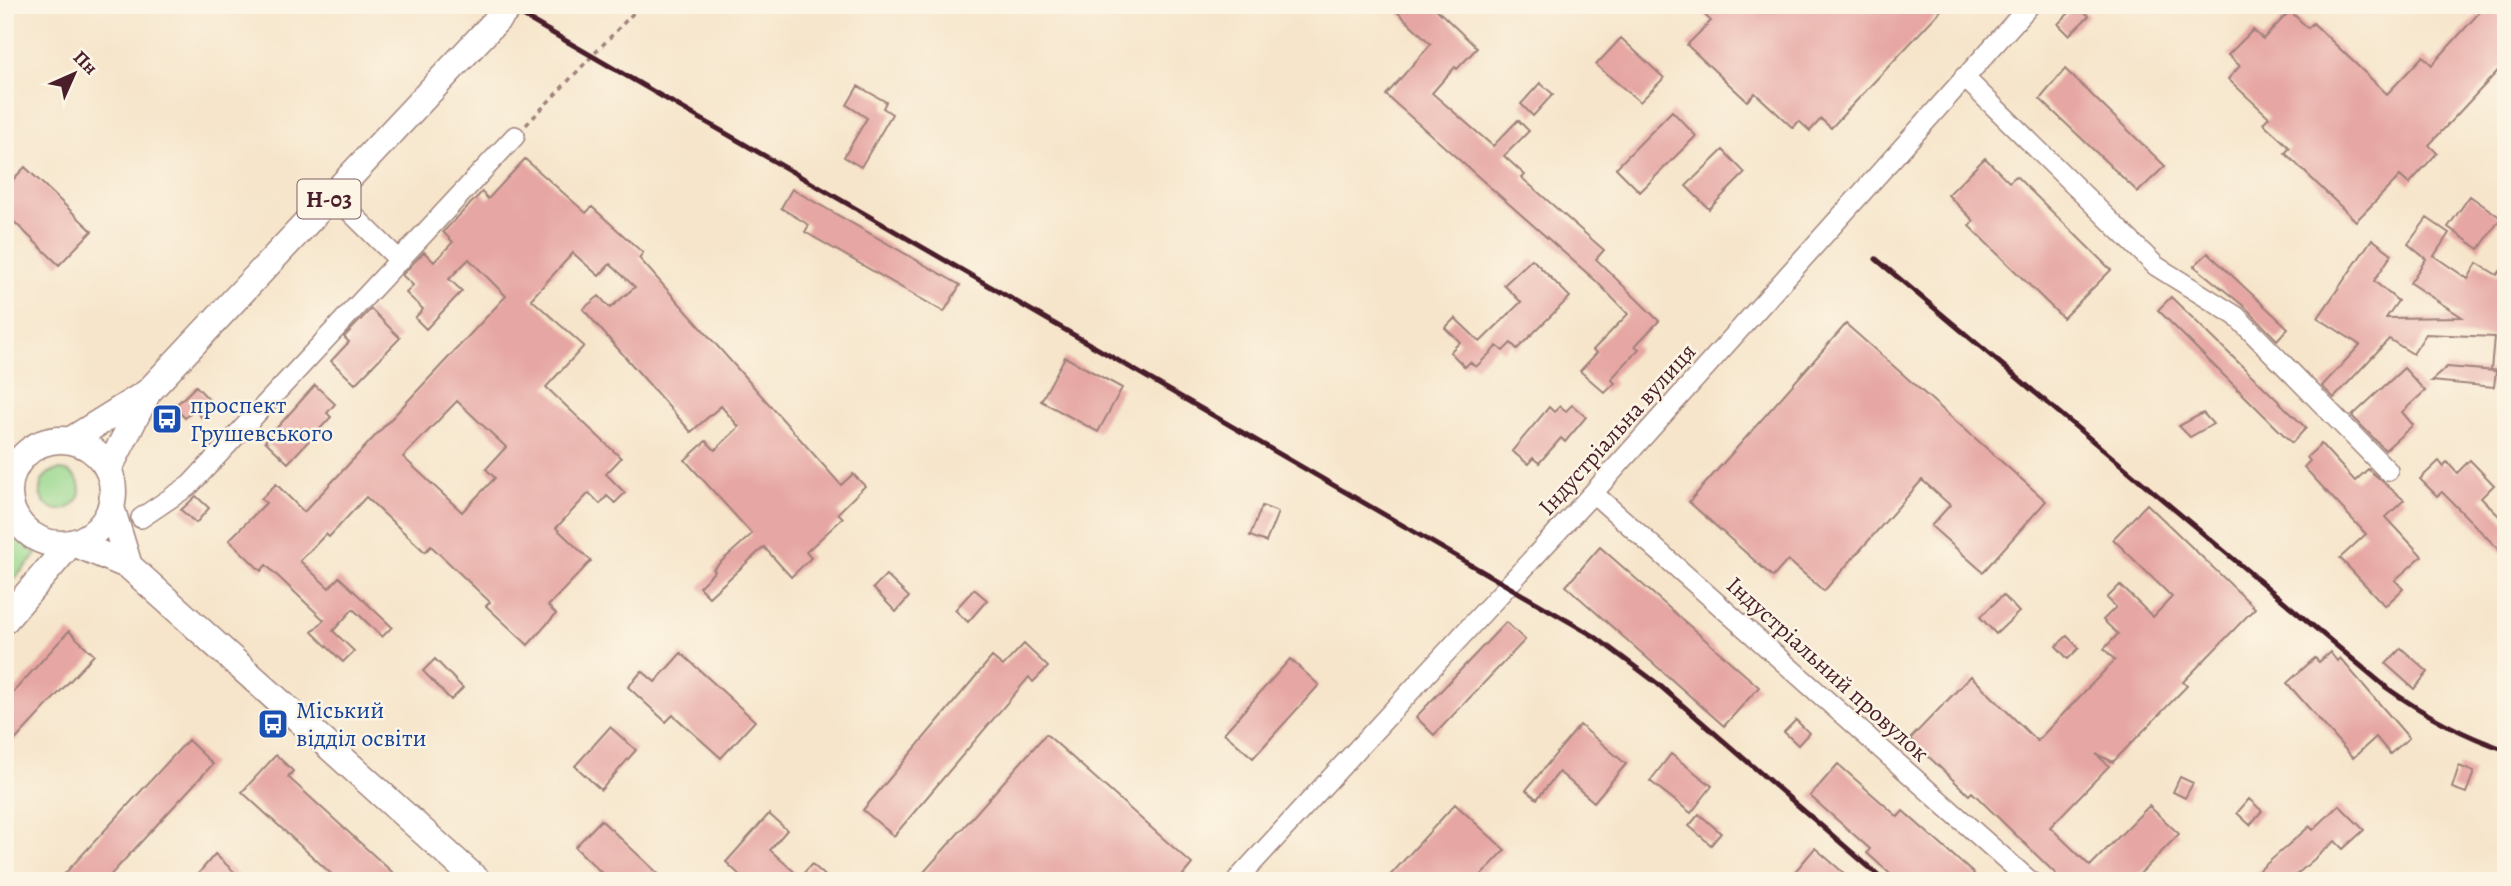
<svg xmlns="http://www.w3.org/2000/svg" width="2511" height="886" font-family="Alegreya,serif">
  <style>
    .green { fill: #97d78d; stroke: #707b5c; stroke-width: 2 }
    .building { fill: #e6a6a3; fill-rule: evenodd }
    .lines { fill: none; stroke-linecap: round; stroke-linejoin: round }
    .minor-casing { stroke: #a0827b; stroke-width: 22 }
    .major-casing { stroke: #a0827b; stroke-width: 29 }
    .path { stroke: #a0827b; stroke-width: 3.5; stroke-dasharray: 5 5; stroke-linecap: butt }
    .minor { stroke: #fff; stroke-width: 19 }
    .major { stroke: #fff; stroke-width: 26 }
    .rail { stroke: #4a1f2b; stroke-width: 5 }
    .labels { text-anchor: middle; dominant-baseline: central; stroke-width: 5; stroke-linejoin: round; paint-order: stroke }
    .shield { fill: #fcf5e5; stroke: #7f5f63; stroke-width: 2 }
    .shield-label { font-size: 23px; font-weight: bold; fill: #4a1f2b }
    .transit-label { font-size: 24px; fill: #164399; stroke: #fcf5e5; text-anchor: start }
    .street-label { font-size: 24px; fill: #4a1f2b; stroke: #fcf5e5 }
  </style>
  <rect width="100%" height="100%" fill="#fcf5e5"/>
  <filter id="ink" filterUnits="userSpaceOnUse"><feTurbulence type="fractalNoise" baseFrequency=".0143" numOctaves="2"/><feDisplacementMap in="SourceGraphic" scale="14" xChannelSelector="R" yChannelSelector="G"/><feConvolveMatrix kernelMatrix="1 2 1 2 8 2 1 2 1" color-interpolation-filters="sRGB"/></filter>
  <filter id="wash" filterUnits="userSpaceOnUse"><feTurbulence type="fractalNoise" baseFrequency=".00686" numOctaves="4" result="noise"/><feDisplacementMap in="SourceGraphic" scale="28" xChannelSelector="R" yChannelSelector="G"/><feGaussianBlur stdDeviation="1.57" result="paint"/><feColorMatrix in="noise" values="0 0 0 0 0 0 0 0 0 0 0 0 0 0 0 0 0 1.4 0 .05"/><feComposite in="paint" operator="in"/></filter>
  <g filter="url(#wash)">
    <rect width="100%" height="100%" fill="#f6e5cb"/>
    <path class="green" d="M40 490a20 20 0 1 1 40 0a20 20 0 1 1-40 0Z
      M5 527 37 554 5 589Z"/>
    <g id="blocks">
      <path class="building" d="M1390 5H1432L1477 48 1457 69 1455 67 1432 93 1493 146 1518 120 1529 131 1504 156 1525 175 1522 178 1604 250 1596 259 1659 321 1635 346 1639 349 1611 379 1615 383 1605 393 1580 371 1597 353 1593 350 1628 314 1596 281 1386 95 1431 44Z
        M1694 5H1946L1831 128 1821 119 1810 131 1799 121 1793 128 1755 93 1747 101 1687 45 1711 21Z
        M2077 5 2089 16 2069 35 2058 24Z
        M2486 5H2506V62L2429 145 2437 153 2409 184 2400 176 2356 221 2285 153 2290 148 2263 123 2269 117 2228 79 2240 66 2228 55 2253 30 2263 39 2290 11 2308 28 2313 23 2387 94 2423 56 2432 65Z
        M1621 38 1664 78 1640 102 1596 65Z
        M2065 69 2165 166 2138 192 2040 99Z
        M1540 83 1553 94 1533 116 1521 104Z
        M858 86 886 102 883 108 892 114 861 167 844 157 867 118 847 105Z
        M1672 111 1696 136 1640 192 1616 168Z
        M1723 150 1745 173 1709 209 1686 186Z
        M1985 158 2009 182 2016 176 2111 270 2063 318 1969 226 1974 221 1948 195Z
        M525 159 586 213 592 207 643 253 639 258 841 485 853 474 865 486 838 513 843 518 806 552 811 558 791 577 764 547 709 597 699 587 715 571 713 569 752 534 685 460 706 441 715 450 739 427 721 406 691 432 583 309 599 296 610 308 635 287 610 264 599 276 573 253 531 299 584 346 546 387 621 458 606 474 625 493 615 503 607 496 600 504 589 493 556 528 591 561 548 606 556 614 528 645 486 606 490 602 431 546 425 552 366 497 329 537 326 534 300 561 329 588 339 577 392 627 382 637 353 609 333 631 354 651 343 662 312 632 324 620 266 565 261 571 229 540 266 503 261 499 276 484 304 512 506 296 469 259 449 279 462 291 426 329 415 318 423 309 406 293 413 285 402 275 424 252 434 262 453 242 443 232 482 192 488 199ZM457 401 506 447 486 469 495 478 462 512 403 457Z
        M25 167 92 231 59 265 5 213V188Z
        M792 189 960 285 944 312 805 232 809 225 781 208Z
        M2470 196 2501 218 2479 249 2448 227Z
        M2427 218 2449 233 2434 256 2468 279 2477 263 2497 275 2506 264V371L2491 370 2494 337 2426 334 2413 354 2389 339 2334 398 2322 386 2360 345 2318 318 2372 239 2392 254 2374 281 2398 301 2386 318 2462 317 2410 283 2426 259 2408 244Z
        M2208 253 2288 328 2277 340 2245 307 2194 266Z
        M1532 259 1570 297 1517 349 1511 343 1503 351 1497 346 1476 367 1470 362 1465 367 1450 352 1460 342 1445 328 1455 318 1480 342 1521 302 1504 285Z
        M2171 297 2306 428 2292 443 2158 310Z
        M371 309 400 338 355 384 331 361 349 342 344 337Z
        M1846 324 2046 501 1983 572 1931 526 1950 505 1922 480 1824 591 1788 560 1773 577 1689 502Z
        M1065 357 1122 388 1098 432 1041 401Z
        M2447 367 2496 371 2494 387 2431 381Z
        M2404 368 2425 391 2402 412 2413 425 2385 450 2352 416Z
        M315 385 335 404 327 413 331 417 288 463 265 441Z
        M196 386 215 406 202 418 194 409 185 418 174 407Z
        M1572 405 1586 417 1565 442 1561 438 1539 463 1533 458 1528 464 1512 451 1549 407 1554 412 1560 406 1566 411Z
        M2203 413 2213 424 2190 437 2179 426Z
        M2321 444 2355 481 2368 469 2404 500 2386 517 2422 556 2395 580 2403 589 2385 606 2340 558 2366 534 2304 467 2310 461 2307 457Z
        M2470 460 2494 485 2481 498 2506 523V557L2442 492 2437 496 2420 479 2439 461 2443 466 2447 462 2457 473Z
        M196 496 209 508 196 523 181 510Z
        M2147 504 2255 608 2183 682 2187 686 2113 762 2096 754 2109 766 2050 827 2090 866 2149 806 2179 834 2133 881H2063L1972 792 1969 795 1910 739 1971 676 2037 741 2115 660 2104 649 2118 634 2103 620 2116 607 2107 598 2120 585 2153 617 2172 597 2113 539Z
        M1262 506 1278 512 1266 542 1250 536Z
        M1600 547 1759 687 1724 726 1566 586Z
        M886 575 909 597 896 612 873 588Z
        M974 589 987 600 968 622 955 610Z
        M2003 595 2019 612 1996 634 1980 617Z
        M1506 622 1525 640 1434 735 1416 717Z
        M69 631 94 655 5 751V701Z
        M2067 636 2079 648 2068 659 2056 646Z
        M1024 644 1048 667 1033 682 1029 677 894 836 863 810 992 657 1003 666Z
        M2401 648 2428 672 2414 689 2386 664Z
        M2330 652 2337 661 2340 658 2409 738 2390 754 2376 737 2353 758 2287 683 2315 658 2319 662Z
        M681 653 755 721 721 758 673 715 666 722 628 687 642 671 655 682Z
        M435 659 463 688 451 700 423 671Z
        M1290 659 1319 685 1253 758 1224 733Z
        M1796 720 1809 733 1798 745 1784 732Z
        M1580 725 1626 764 1594 802 1559 772 1537 799 1526 790Z
        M610 727 636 750 601 790 575 766Z
        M1046 734 1192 864 1178 881H916Z
        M188 740 213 764 105 881H58Z
        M1671 754 1712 786 1691 813 1650 781Z
        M276 755 293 771 288 777 402 881H339L242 792Z
        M1838 764 1898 817 1903 811 1982 881H1898L1867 853 1870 849 1810 796Z
        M2459 766 2474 772 2466 793 2452 788Z
        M2180 777 2193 783 2185 798 2173 792Z
        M2249 799 2262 811 2250 825 2237 813Z
        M1455 804 1505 850 1476 881H1385Z
        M2339 805 2364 830 2343 849 2335 841 2289 881H2247L2310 826 2313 830Z
        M769 814 787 830 770 850 800 877 812 864 831 881H746L726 862Z
        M1699 814 1721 833 1711 845 1689 826Z
        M601 820 666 881H610L575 847Z
        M1815 848 1853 881H1787Z
        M215 854 244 881H192Z"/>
    </g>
  </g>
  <g filter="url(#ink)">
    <use href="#blocks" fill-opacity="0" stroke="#a0827b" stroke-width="2"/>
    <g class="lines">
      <g class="minor-casing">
        <path id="minor" d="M1964 77 2156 266 2236 316 2388 471
          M333 195 400 261
          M1593 493 2030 881
          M141 518 190 485 515 136
          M1236 881 1593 493 2030 5"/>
      </g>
      <g class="major-casing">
        <path id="major" d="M9 492a52 52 0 1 1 104 0a52 52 0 1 1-104 0Z
          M71 440 148 392 511 5
          M108 470 147 394
          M111 507 129 566
          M74 543 129 566 478 881
          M5 620 70 544"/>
      </g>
      <path class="path" d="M526 125 641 5
        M5 554 12 547"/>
      <use href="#minor" class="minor"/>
      <use href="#major" class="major"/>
      <path class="rail" d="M504 5 1594 636 1658 684 1885 881
        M1876 259 2387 688C2425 715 2461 735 2506 750"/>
    </g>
  </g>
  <defs>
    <g id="bus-square" transform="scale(1.575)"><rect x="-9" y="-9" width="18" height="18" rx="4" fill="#1a4fb4" stroke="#fcf5e5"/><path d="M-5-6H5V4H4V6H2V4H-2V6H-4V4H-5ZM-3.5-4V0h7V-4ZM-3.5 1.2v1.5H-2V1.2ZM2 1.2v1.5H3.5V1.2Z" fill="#fff"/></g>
  </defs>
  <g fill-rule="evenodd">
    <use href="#bus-square" x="167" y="419"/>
    <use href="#bus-square" x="273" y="724"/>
  </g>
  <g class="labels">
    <rect class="shield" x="297.5" y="179.5" width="63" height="39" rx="5"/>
    <g class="shield-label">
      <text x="329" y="199">Н-03</text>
    </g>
    <g class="transit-label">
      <text x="190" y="405">проспект<tspan x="190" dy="28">Грушевського</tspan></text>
      <text x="296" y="710">Міський<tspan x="296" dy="28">відділ освіти</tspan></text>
    </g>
    <g class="street-label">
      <text transform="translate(1617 429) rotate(-48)">Індустріальна вулиця</text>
      <text transform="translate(1828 669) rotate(42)">Індустріальний провулок</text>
    </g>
  </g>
  <rect width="2511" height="886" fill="none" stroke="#fcf5e5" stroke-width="28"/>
  <g transform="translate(74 74) rotate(45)" stroke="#fcf5e5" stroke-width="5" paint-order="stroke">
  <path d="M0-5L12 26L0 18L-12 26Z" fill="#4a1f2b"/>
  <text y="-10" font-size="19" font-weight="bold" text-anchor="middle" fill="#4a1f2b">Пн</text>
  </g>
</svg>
